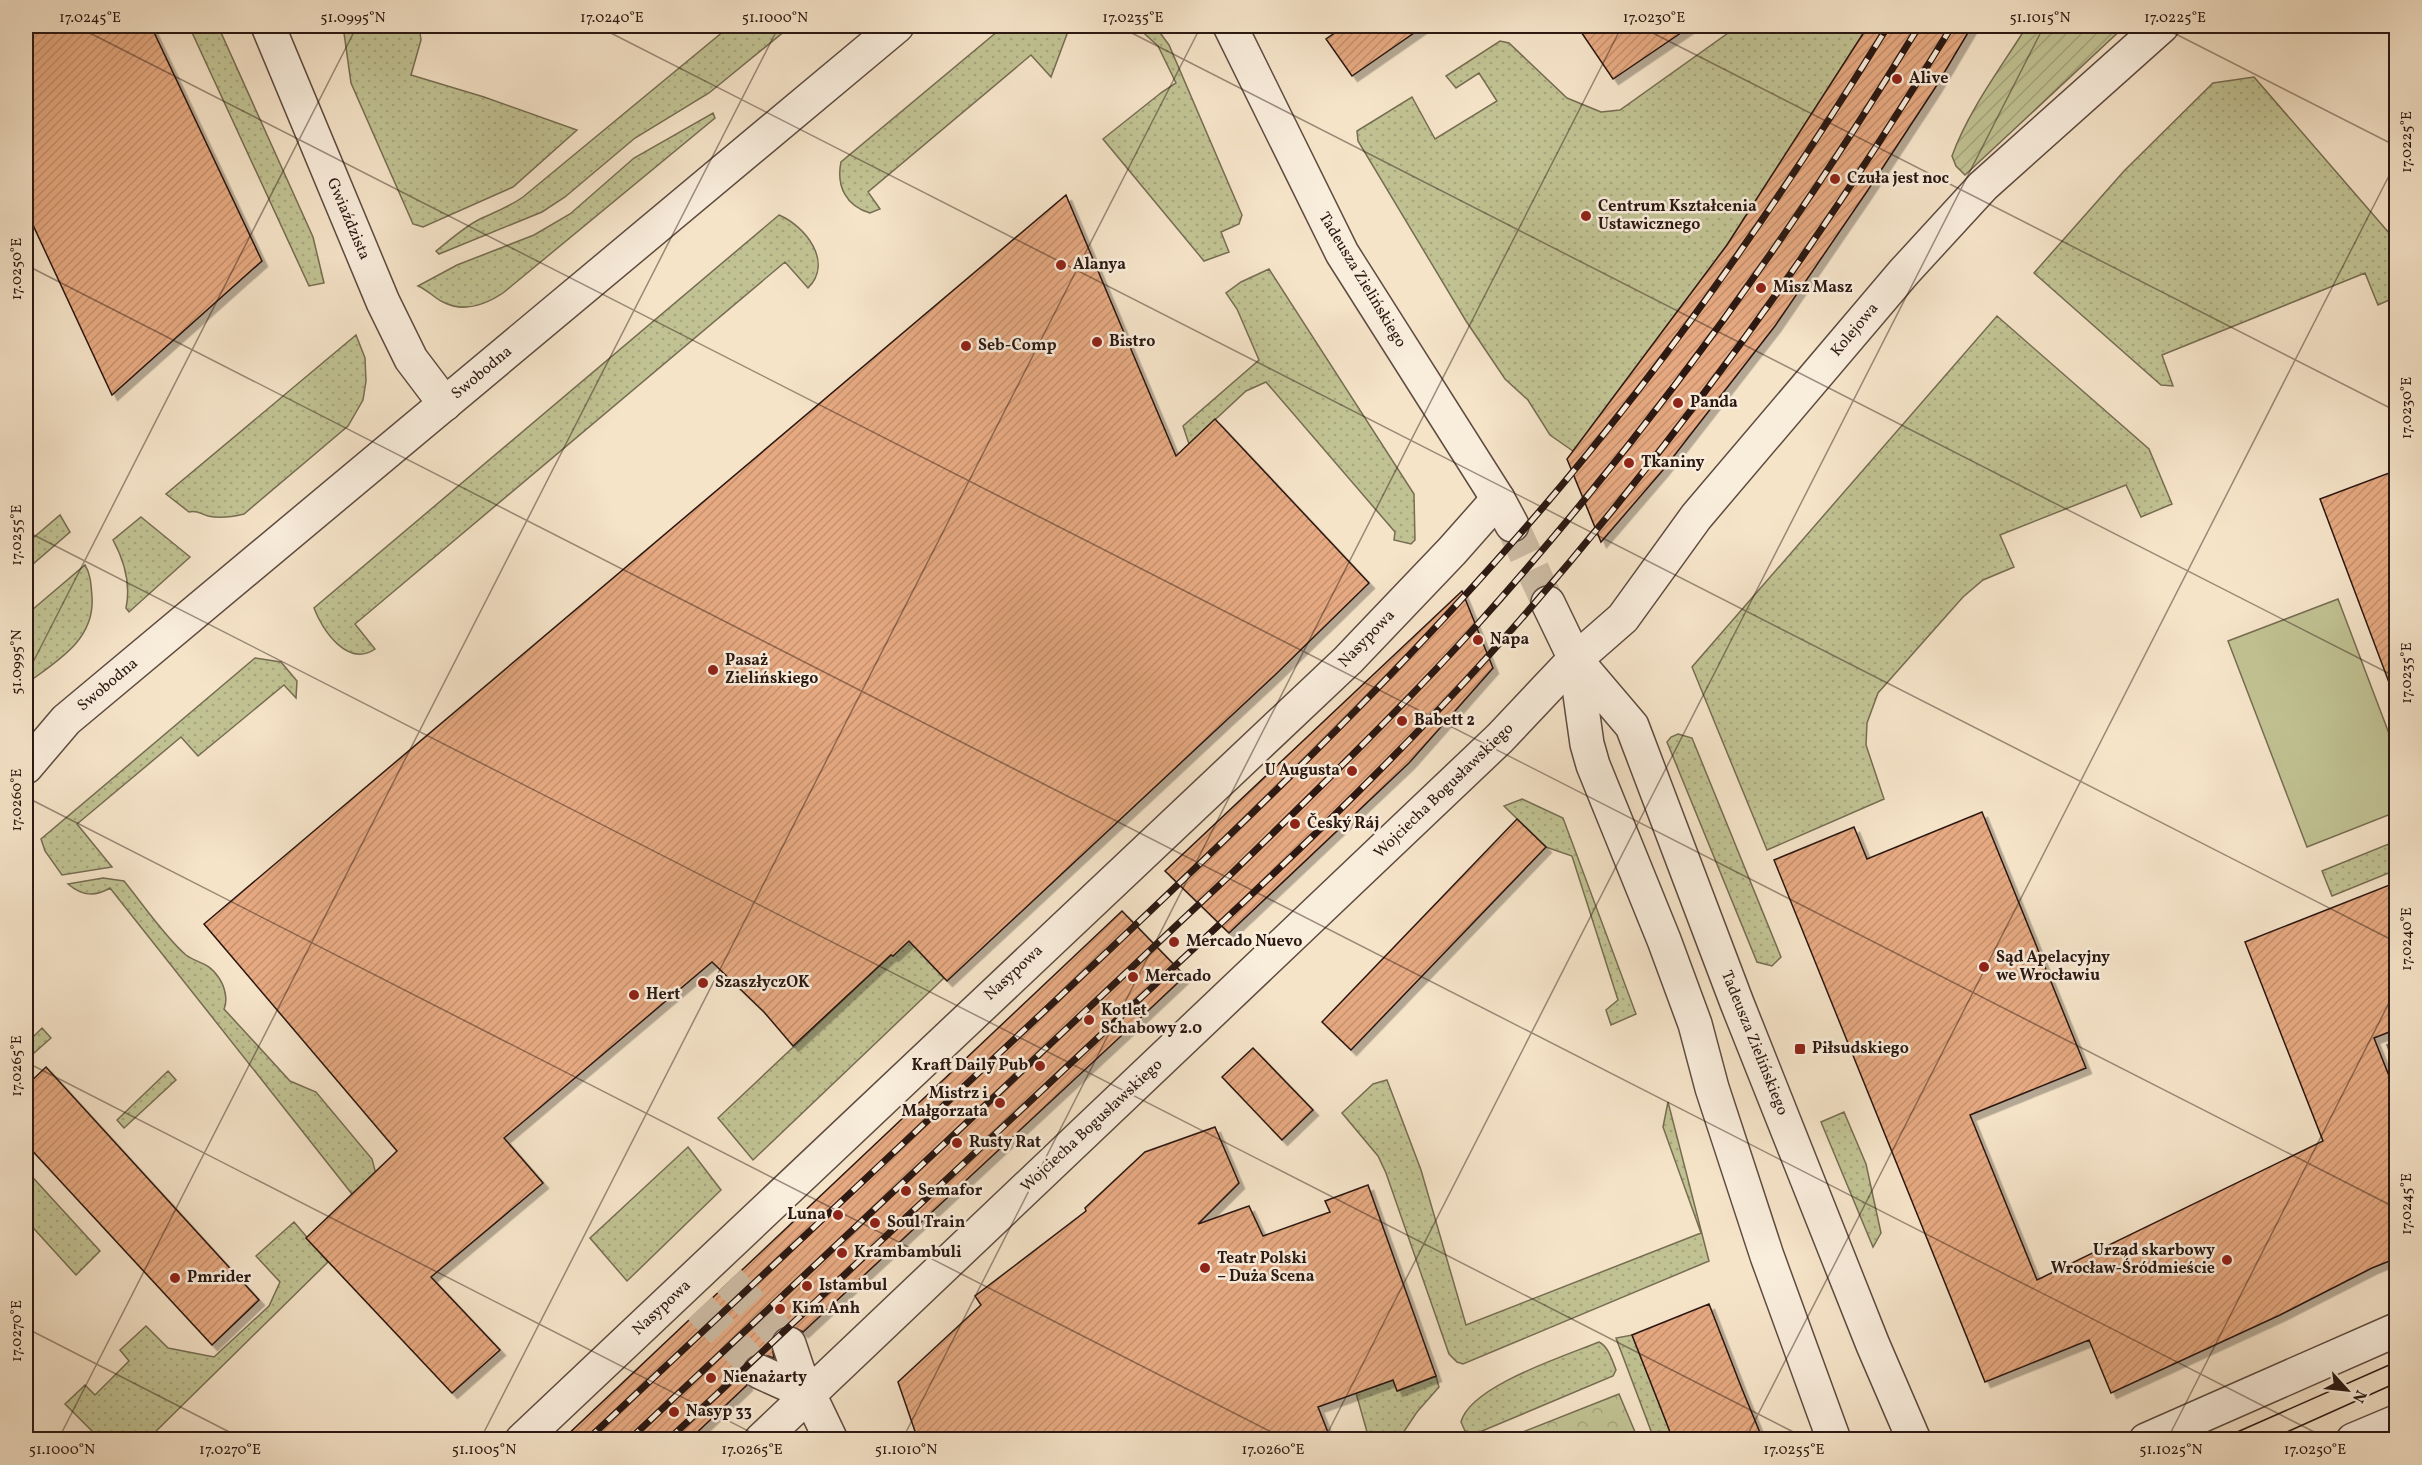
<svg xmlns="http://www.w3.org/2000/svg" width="2422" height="1465" font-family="Vollkorn,serif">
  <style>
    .grass { fill: url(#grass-dots); stroke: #766d52; stroke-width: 1.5 }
    .park { fill: url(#park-crowns); stroke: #766d52; stroke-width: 1.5 }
    .garden { fill: url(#garden-furrows); stroke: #766d52; stroke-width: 1.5 }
    .pitch { fill: #c1c293; stroke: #766d52; stroke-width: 1.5 }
    .building { fill: url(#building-hatch); stroke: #2b1812; stroke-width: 1.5; filter: url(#shadow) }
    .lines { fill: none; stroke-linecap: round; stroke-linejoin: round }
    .minor-tunnel { stroke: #cdbba4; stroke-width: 33; stroke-dasharray: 33 16; stroke-linecap: butt }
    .tertiary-tunnel { stroke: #cdbba4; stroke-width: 33; stroke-dasharray: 33 16; stroke-linecap: butt }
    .minor-casing { stroke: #5e4b40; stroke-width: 36 }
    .tertiary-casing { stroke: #5e4b40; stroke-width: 36 }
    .minor { stroke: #f9eddc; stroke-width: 33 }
    .tertiary { stroke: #f9eddc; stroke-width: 33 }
    .tram { stroke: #2b1812; stroke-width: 1.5 }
    .rail-casing { stroke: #2b1812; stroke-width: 7 }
    .rail { stroke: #f9eddc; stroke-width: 4.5; stroke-dasharray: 14; stroke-linecap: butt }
    .ticks { fill: none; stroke: #2b1812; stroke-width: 1.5; stroke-opacity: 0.45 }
    .poi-dot { fill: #8f2418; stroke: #f9eddc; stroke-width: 2 }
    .labels { text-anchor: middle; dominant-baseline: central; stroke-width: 5; stroke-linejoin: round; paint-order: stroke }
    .poi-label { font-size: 16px; font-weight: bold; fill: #2b1812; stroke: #f9eddc; text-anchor: start }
    .street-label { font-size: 16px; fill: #2b1812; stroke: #f9eddc }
    .neatline { fill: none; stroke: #2b1812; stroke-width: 2 }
    .ticks-label { font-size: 15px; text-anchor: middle; fill: #2b1812 }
  </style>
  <defs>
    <pattern id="grass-dots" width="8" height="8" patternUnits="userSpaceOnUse" patternTransform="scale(1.5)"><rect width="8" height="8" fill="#c1c293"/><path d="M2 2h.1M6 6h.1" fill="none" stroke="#a6a67e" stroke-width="1.8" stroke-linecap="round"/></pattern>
    <pattern id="park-crowns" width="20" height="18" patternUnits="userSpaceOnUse" patternTransform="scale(1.5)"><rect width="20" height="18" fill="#c1c293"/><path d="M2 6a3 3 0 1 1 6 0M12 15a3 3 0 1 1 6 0" fill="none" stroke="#a6a67e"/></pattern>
    <pattern id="garden-furrows" width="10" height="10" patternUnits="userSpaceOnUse" patternTransform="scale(1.5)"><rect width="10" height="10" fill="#c1c293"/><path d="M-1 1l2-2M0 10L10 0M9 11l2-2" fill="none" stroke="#a6a67e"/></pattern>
    <pattern id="building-hatch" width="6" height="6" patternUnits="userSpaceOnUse" patternTransform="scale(1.5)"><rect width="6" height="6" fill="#e6a981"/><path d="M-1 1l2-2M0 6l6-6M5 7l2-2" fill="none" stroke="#c5916e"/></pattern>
    <filter id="shadow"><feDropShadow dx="5.5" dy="5.5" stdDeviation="0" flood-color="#0004"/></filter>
  </defs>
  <rect width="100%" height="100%" fill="#f6e4c9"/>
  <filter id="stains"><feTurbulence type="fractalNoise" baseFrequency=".00333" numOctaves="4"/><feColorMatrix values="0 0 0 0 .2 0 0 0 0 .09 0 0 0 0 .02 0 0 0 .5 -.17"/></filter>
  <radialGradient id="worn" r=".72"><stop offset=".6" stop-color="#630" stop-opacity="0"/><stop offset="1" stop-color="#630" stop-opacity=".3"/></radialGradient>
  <path class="grass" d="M189 26H218L313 237 324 283 309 286Z
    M343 26H419L421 40 411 75 484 97 577 130 513 187 423 227 413 224 351 83Z
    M730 26H791L709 93 635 138 565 197 542 212 439 254 436 251C450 240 464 227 480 219 495 212 509 207 523 197Z
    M1004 26H1070L1051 77 1031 55 868 192 880 209 870 213C846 206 836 186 841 162Z
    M1136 26H1155L1169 45 1242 215 1239 224 1221 232 1229 252 1204 261 1103 139 1162 92 1176 83 1158 46Z
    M1738 26H1868L1727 245 1573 451 1550 435 1528 400 1505 379 1466 321 1358 141 1357 131 1412 97 1435 139 1497 101 1479 73 1456 88 1446 76 1500 41 1509 43 1567 98 1601 112 1620 110Z
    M2254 77 2396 241V297L2378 305 2365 273 2162 355 2173 386 2161 385 2034 273 2124 171 2213 83Z
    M713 113 715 118 503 293C485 305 464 313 443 302 434 298 428 290 418 286L457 265 534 235 570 214 634 158Z
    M779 215C805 226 834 262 808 288L785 262 355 624 375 649C348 668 322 630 314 608Z
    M1269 269 1414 494 1415 540 1411 544 1394 540 1395 532 1266 382 1246 391 1189 444 1183 426 1259 360 1237 309 1226 293 1241 282Z
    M1997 316 2149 449 2172 504 2141 517 2126 485 2000 535 2014 567 1983 580 1963 597 1878 693 1867 723 1866 745 1884 799 1767 850 1692 667Z
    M356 335 365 358 366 381 363 400 348 426 244 514C232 517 221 519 208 516 201 514 197 510 189 512L166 494Z
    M60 515 70 532 26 570V544Z
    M141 517 190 557 129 612 126 608C131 584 125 562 113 540Z
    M85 565C91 575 91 585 92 597 95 640 57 661 26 684V615Z
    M255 658 281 662 297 681 296 698 284 685 198 756 181 737 77 824 112 867 62 875 45 851 41 839Z
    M1678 734 1692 738 1781 957 1772 966 1757 962 1667 742 1671 737Z
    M1522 799 1563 818 1636 1014 1611 1025 1606 1010 1618 1000 1572 856 1546 847 1504 806Z
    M2396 841V870L2332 896 2322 871Z
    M103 878 124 881C142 903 165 937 186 955 198 964 208 961 219 978 225 987 228 1000 224 1009L290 1081 316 1092 372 1159 378 1182 352 1194 110 888C95 897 82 896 68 884Z
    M907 939 944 978 753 1160 718 1118 891 955H894Z
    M42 1028 51 1038 26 1060V1044Z
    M2396 1041V1070L2387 1045Z
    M168 1071 176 1080 124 1128 117 1120Z
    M1387 1080 1421 1170 1466 1325 1701 1233 1663 1127 1668 1102 1709 1261 1463 1364 1457 1362 1449 1354 1386 1173 1378 1156 1342 1113 1373 1084Z
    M1844 1112 1866 1164 1881 1233 1873 1247 1821 1122Z
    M688 1147 721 1190 627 1281 590 1238Z
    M26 1170 100 1251 76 1275 26 1220Z
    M294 1222 328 1262 148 1439H100L65 1404 85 1385 95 1395 129 1361 120 1350 146 1326 168 1348 214 1357 269 1306 280 1282 256 1256Z
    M1632 1335 1673 1439H1654L1616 1338Z
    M1599 1342C1608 1346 1612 1360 1616 1370L1613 1376 1475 1434 1465 1431 1461 1422C1470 1386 1565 1356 1599 1342Z
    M1436 1376 1439 1387 1417 1412 1399 1439H1369L1356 1393 1393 1380 1398 1391Z"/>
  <path class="park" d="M1619 1394 1638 1439H1505Z"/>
  <path class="garden" d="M2027 26H2125L1965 175 1956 166 1952 156C1968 111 2002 66 2027 26Z"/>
  <path class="pitch" d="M2338 599 2396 752V812L2307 847 2228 641Z"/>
  <path class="building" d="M26 26H151L262 261 112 395 26 210Z
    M1345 26H1424L1352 76 1326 39Z
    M1577 26H1691L1613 79Z
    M1868 26H1972L1935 88 1868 190 1775 326 1663 470 1601 542 1567 459 1727 245Z
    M1066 195 1176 456 1215 419 1369 583 1275 675 947 981 909 941 893 956 891 955 793 1046 764 1012 712 962 504 1138 543 1183 431 1277 500 1350 452 1393 306 1238 397 1151 204 924Z
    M2397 470V693H2393L2320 499Z
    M1462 591 1493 668 1409 763 1229 933 1165 871Z
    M1982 812 2086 1068 1970 1115 2037 1280 2323 1141 2245 942 2397 882V1029L2374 1038 2397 1096V1258L2372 1268 2280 1315 2111 1393 2089 1340 1985 1382 1774 860 1854 827 1867 859Z
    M1517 819 1546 847 1351 1050 1322 1022Z
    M1122 911 1185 976 1134 1024 803 1332 792 1326H783L775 1331 771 1341 774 1358 759 1353 749 1357 743 1365 741 1373 747 1385 689 1440H562Z
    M1253 1048 1313 1110 1282 1140 1222 1077Z
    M46 1067 259 1300 212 1345 26 1144V1086Z
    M1215 1127 1239 1183 1198 1224 1249 1206 1263 1236 1330 1212 1325 1201 1368 1185 1436 1376 1397 1391 1393 1380 1318 1407 1331 1440H918L898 1382 981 1305 975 1296 1086 1211 1085 1208 1145 1152Z
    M1709 1304 1742 1389 1763 1440H1673L1665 1419 1632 1335Z"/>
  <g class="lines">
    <path class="minor-tunnel" d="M729 1281 789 1344
      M700 1308 760 1372"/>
    <path class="tertiary-tunnel" d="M1512 525 1548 603"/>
    <g class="minor-casing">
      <path id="minor" d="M268 26 383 302 411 359 445 404
        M789 1344 798 1371 831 1440
        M760 1372 809 1394
        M522 1440 1348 660 1452 551 1498 499
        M761 1440 1500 738 1567 667 1623 618 1696 517 1904 272 1983 186 2162 26"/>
    </g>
    <g class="tertiary-casing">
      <path id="tertiary" d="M1230 26 1342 253 1498 499 1512 525
        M1548 603 1575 659 1632 726 1737 1003 1873 1345 1914 1440
        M1575 659 1587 744 1593 765 1664 940 1695 1024 1712 1088 1767 1256 1834 1440
        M26 767 66 720 897 26
        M2146 1440 2396 1330
        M2353 1440 2396 1422"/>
    </g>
    <use href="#minor" class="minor"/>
    <use href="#tertiary" class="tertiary"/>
    <path class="tram" d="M2219 1440 2396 1362
      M2269 1440 2396 1383"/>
    <g class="rail-casing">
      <path id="rail" d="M587 1440C743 1294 898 1148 1054 1002 1214 851 1374 701 1519 535 1658 377 1778 204 1888 26
        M629 1440 1229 876C1313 794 1398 712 1477 625 1643 440 1790 238 1919 26
        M668 1440C818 1299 969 1159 1119 1018 1246 900 1374 783 1490 654 1664 460 1817 248 1952 26"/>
    </g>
    <use href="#rail" class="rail"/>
  </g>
  <path class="ticks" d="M76 26 2396 1208M597 26 2396 942M1118 26 2396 677M1639 26 2396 411M2160 26 2396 146M26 265 2330 1440M26 531 1809 1440M26 676 357 26M26 797 1287 1440M26 1062 766 1440M26 1328 245 1440M58 1440 779 26M480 1440 1201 26M902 1440 1622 26M1324 1440 2044 26M1745 1440 2396 162M2167 1440 2396 989"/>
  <g class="poi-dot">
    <circle cx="1897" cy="79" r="6"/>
    <circle cx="1835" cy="179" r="6"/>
    <circle cx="1586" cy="216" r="6"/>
    <circle cx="1061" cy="265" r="6"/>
    <circle cx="1761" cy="288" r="6"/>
    <circle cx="1097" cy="342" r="6"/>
    <circle cx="966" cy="346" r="6"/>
    <circle cx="1678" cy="403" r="6"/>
    <circle cx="1629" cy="463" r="6"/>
    <circle cx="1478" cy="640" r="6"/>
    <circle cx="713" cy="670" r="6"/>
    <circle cx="1402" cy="721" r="6"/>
    <circle cx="1352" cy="771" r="6"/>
    <circle cx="1295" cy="824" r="6"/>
    <circle cx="1174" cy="942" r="6"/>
    <circle cx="1984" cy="967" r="6"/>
    <circle cx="1133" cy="977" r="6"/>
    <circle cx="703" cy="983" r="6"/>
    <circle cx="634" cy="995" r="6"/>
    <circle cx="1089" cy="1020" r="6"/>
    <rect x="1794" y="1043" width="12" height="12" rx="3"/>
    <circle cx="1040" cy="1066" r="6"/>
    <circle cx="1000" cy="1103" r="6"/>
    <circle cx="957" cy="1143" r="6"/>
    <circle cx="906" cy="1191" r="6"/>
    <circle cx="838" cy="1215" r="6"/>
    <circle cx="875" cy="1223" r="6"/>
    <circle cx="842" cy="1253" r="6"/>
    <circle cx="2227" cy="1260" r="6"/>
    <circle cx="1205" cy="1268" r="6"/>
    <circle cx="175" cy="1278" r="6"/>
    <circle cx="807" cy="1286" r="6"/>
    <circle cx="780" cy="1309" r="6"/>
    <circle cx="711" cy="1378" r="6"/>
    <circle cx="674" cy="1412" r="6"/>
  </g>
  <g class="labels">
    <g class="poi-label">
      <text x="1909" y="79">Alive</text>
      <text x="1847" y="179">Czuła jest noc</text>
      <text x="1598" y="207">Centrum Kształcenia<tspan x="1598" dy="18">Ustawicznego</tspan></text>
      <text x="1073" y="265">Alanya</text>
      <text x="1773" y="288">Misz Masz</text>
      <text x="1109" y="342">Bistro</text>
      <text x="978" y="346">Seb-Comp</text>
      <text x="1690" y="403">Panda</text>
      <text x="1641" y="463">Tkaniny</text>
      <text x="1490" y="640">Napa</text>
      <text x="725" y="661">Pasaż<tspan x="725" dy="18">Zielińskiego</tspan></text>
      <text x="1414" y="721">Babett 2</text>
      <text x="1340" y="771" text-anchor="end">U Augusta</text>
      <text x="1307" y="824">Český Ráj</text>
      <text x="1186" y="942">Mercado Nuevo</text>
      <text x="1996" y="958">Sąd Apelacyjny<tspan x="1996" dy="18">we Wrocławiu</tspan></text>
      <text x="1145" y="977">Mercado</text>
      <text x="715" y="983">SzaszłyczOK</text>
      <text x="646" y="995">Hert</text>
      <text x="1101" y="1011">Kotlet<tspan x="1101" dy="18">Schabowy 2.0</tspan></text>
      <text x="1812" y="1049">Piłsudskiego</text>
      <text x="1028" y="1066" text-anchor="end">Kraft Daily Pub</text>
      <text x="988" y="1094" text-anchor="end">Mistrz i<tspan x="988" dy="18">Małgorzata</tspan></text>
      <text x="969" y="1143">Rusty Rat</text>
      <text x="918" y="1191">Semafor</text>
      <text x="826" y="1215" text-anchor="end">Luna</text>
      <text x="887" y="1223">Soul Train</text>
      <text x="2215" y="1251" text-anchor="end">Urząd skarbowy<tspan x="2215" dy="18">Wrocław-Śródmieście</tspan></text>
      <text x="854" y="1253">Krambambuli</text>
      <text x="1217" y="1259">Teatr Polski<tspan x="1217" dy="18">– Duża Scena</tspan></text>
      <text x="187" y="1278">Pmrider</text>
      <text x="819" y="1286">Istambul</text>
      <text x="792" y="1309">Kim Anh</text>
      <text x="723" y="1378">Nienażarty</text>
      <text x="686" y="1412">Nasyp 33</text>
    </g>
    <g class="street-label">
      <text transform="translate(348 219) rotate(67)">Gwiaździsta</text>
      <text transform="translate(1362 280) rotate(59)">Tadeusza Zielińskiego</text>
      <text transform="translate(1855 330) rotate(-50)">Kolejowa</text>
      <text transform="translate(482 373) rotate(-40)">Swobodna</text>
      <text transform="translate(1367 639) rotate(-46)">Nasypowa</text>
      <text transform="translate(108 685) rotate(-40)">Swobodna</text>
      <text transform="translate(1444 791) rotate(-44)">Wojciecha Bogusławskiego</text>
      <text transform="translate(1014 973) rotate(-43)">Nasypowa</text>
      <text transform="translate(1754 1043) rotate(68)">Tadeusza Zielińskiego</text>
      <text transform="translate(1092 1126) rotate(-43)">Wojciecha Bogusławskiego</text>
      <text transform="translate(662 1308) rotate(-43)">Nasypowa</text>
    </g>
  </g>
  <rect width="2422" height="1465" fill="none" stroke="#f6e4c9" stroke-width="66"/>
  <g transform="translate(2347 1390) rotate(117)" stroke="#f9eddc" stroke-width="4.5" paint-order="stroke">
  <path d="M0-4.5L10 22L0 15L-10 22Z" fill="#2b1812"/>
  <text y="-9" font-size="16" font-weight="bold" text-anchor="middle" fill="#2b1812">N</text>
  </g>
  <rect x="33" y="33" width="2356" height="1399" class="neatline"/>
  <g class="ticks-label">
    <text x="90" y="22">17.0245°E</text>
    <text x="353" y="22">51.0995°N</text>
    <text x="612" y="22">17.0240°E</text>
    <text x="775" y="22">51.1000°N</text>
    <text x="1133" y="22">17.0235°E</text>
    <text x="1654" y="22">17.0230°E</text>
    <text x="2040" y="22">51.1015°N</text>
    <text x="2175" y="22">17.0225°E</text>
    <text transform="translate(2406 142) rotate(-90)" y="5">17.0225°E</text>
    <text transform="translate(16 269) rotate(-90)" y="5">17.0250°E</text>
    <text transform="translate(2406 408) rotate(-90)" y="5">17.0230°E</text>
    <text transform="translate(16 535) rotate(-90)" y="5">17.0255°E</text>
    <text transform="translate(16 662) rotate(-90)" y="5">51.0995°N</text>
    <text transform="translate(2406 673) rotate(-90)" y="5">17.0235°E</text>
    <text transform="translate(16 800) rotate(-90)" y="5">17.0260°E</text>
    <text transform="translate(2406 939) rotate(-90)" y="5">17.0240°E</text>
    <text transform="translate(16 1066) rotate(-90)" y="5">17.0265°E</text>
    <text transform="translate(2406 1204) rotate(-90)" y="5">17.0245°E</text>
    <text transform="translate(16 1331) rotate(-90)" y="5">17.0270°E</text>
    <text x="62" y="1454">51.1000°N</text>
    <text x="230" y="1454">17.0270°E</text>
    <text x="484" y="1454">51.1005°N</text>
    <text x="752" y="1454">17.0265°E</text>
    <text x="906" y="1454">51.1010°N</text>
    <text x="1273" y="1454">17.0260°E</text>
    <text x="1794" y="1454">17.0255°E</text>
    <text x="2171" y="1454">51.1025°N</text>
    <text x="2315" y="1454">17.0250°E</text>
  </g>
  <rect width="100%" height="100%" filter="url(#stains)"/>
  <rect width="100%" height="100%" fill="url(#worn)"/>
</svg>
